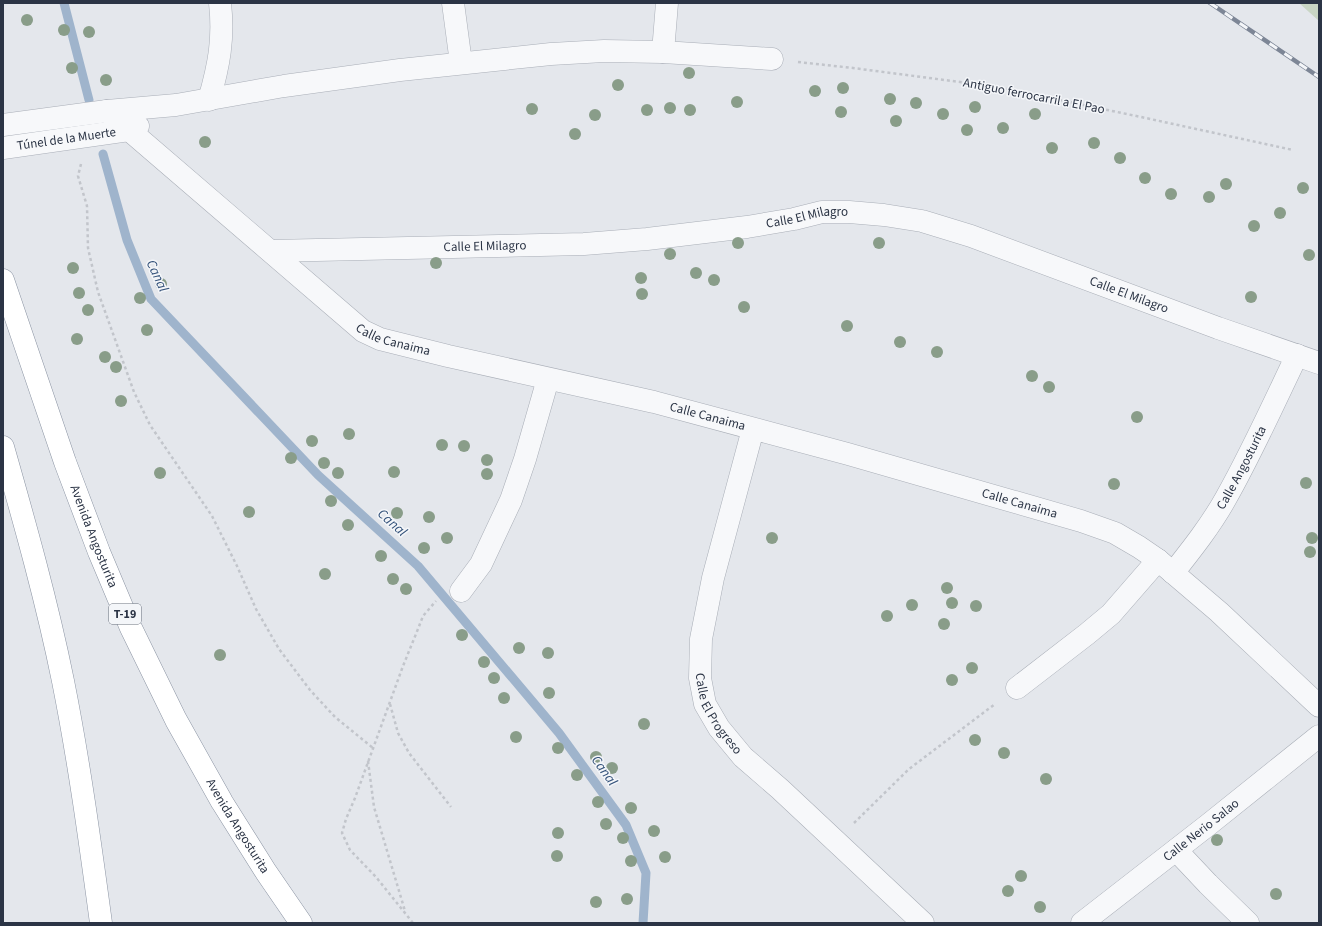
<svg xmlns="http://www.w3.org/2000/svg" width="1322" height="926" font-family="'Source Sans 3',sans-serif">
  <style>
    .green { fill: #c9d6c5 }
    .lines { fill: none; stroke-linecap: round; stroke-linejoin: round }
    .stream { stroke: #9fb4cc; stroke-width: 9 }
    .minor-casing { stroke: #a9aeb7; stroke-width: 23 }
    .motorway-casing { stroke: #8b94a3; stroke-width: 23 }
    .path { stroke: #c2c5cb; stroke-width: 2.5; stroke-dasharray: 3 3; stroke-linecap: butt }
    .minor { stroke: #f7f8fa; stroke-width: 22 }
    .motorway { stroke: #fff; stroke-width: 22 }
    .rail-casing { stroke: #7d8696; stroke-width: 4.5 }
    .rail { stroke: #f4f6f9; stroke-width: 3; stroke-dasharray: 9; stroke-linecap: butt }
    .tree { fill: #899d89 }
    .labels { text-anchor: middle; dominant-baseline: central; stroke-width: 3; stroke-linejoin: round; paint-order: stroke }
    .shield { fill: #f4f6f9; stroke: #676e7b; stroke-width: 1 }
    .shield-label { font-size: 12px; font-weight: bold; fill: #2b3445 }
    .street-label { font-size: 13px; fill: #2b3445; stroke: #f4f6f9 }
    .water-label { font-size: 14px; font-style: italic; fill: #34527a; stroke: #f4f6f9 }
  </style>
  <rect width="100%" height="100%" fill="#e4e7ec"/>
  <path class="green" d="M1299 3H1319V21Z"/>
  <g class="lines">
    <path class="stream" d="M64 3 89 100
      M103 154 127 240 151 299 318 475 418 566 559 733 626 825 646 873 643 923"/>
    <g class="minor-casing">
      <g id="minor">
        <path d="M453 3 461 63"/>
        <path d="M663 52 667 3"/>
        <path d="M209 100C219 65 224 39 220 3"/>
        <path id="s1" d="M107 111 363 331 380 339 448 356 654 402 848 454 1081 521 1115 533 1139 547 1158 560 1219 612 1319 706"/>
        <path d="M3 125 107 111 176 105 284 86 400 70 551 54 604 51 663 52 772 59"/>
        <path id="s2" d="M3 148 129 130 138 126"/>
        <path id="s3" d="M271 251 584 244 647 239 747 227 794 219 822 212H849L884 215 922 221 971 236 1218 328 1319 363"/>
        <path id="s4" d="M753 429 713 578 701 639 700 678 705 704 719 728 743 757 780 789 923 923"/>
        <path id="s5" d="M1173 573C1192 549 1211 525 1226 498 1252 452 1274 403 1297 355"/>
        <path d="M461 591 481 564 511 500 525 459 548 379"/>
        <path d="M1017 688 1087 634 1111 614 1158 560"/>
        <path d="M1176 850 1208 884 1248 923"/>
        <path id="s6" d="M1082 923 1208 825 1319 736"/>
      </g>
    </g>
    <g class="motorway-casing">
      <g id="motorway">
        <path id="s7" d="M3 280 65 462 99 552 131 628 176 720 222 802 266 872 301 923"/>
        <path d="M3 447C25 524 47 602 63 681 79 761 90 842 101 923"/>
      </g>
    </g>
    <path class="path" d="M798 62 853 68 998 87 1141 117 1293 150
      M81 164 78 176 87 206 88 248 98 292 134 392 150 425 212 516 237 566 256 609 279 649 310 690 335 717 373 748
      M390 704 398 733 409 753 451 807
      M368 761 374 807 405 911
      M854 823 909 769 995 704
      M413 923 376 877 350 850 342 833 346 819 355 798 403 666 418 629 423 616 436 601"/>
    <use href="#minor" class="minor"/>
    <use href="#motorway" class="motorway"/>
    <g class="rail-casing">
      <path id="rail" d="M1210 3 1319 77"/>
    </g>
    <use href="#rail" class="rail"/>
  </g>
  <g class="tree">
    <circle cx="27" cy="20" r="6"/>
    <circle cx="64" cy="30" r="6"/>
    <circle cx="89" cy="32" r="6"/>
    <circle cx="72" cy="68" r="6"/>
    <circle cx="689" cy="73" r="6"/>
    <circle cx="106" cy="80" r="6"/>
    <circle cx="618" cy="85" r="6"/>
    <circle cx="843" cy="88" r="6"/>
    <circle cx="815" cy="91" r="6"/>
    <circle cx="890" cy="99" r="6"/>
    <circle cx="737" cy="102" r="6"/>
    <circle cx="916" cy="103" r="6"/>
    <circle cx="975" cy="107" r="6"/>
    <circle cx="670" cy="108" r="6"/>
    <circle cx="532" cy="109" r="6"/>
    <circle cx="647" cy="110" r="6"/>
    <circle cx="690" cy="110" r="6"/>
    <circle cx="841" cy="112" r="6"/>
    <circle cx="943" cy="114" r="6"/>
    <circle cx="1035" cy="114" r="6"/>
    <circle cx="595" cy="115" r="6"/>
    <circle cx="896" cy="121" r="6"/>
    <circle cx="1003" cy="128" r="6"/>
    <circle cx="967" cy="130" r="6"/>
    <circle cx="575" cy="134" r="6"/>
    <circle cx="205" cy="142" r="6"/>
    <circle cx="1094" cy="143" r="6"/>
    <circle cx="1052" cy="148" r="6"/>
    <circle cx="1120" cy="158" r="6"/>
    <circle cx="1145" cy="178" r="6"/>
    <circle cx="1226" cy="184" r="6"/>
    <circle cx="1303" cy="188" r="6"/>
    <circle cx="1171" cy="194" r="6"/>
    <circle cx="1209" cy="197" r="6"/>
    <circle cx="1280" cy="213" r="6"/>
    <circle cx="1254" cy="226" r="6"/>
    <circle cx="738" cy="243" r="6"/>
    <circle cx="879" cy="243" r="6"/>
    <circle cx="670" cy="254" r="6"/>
    <circle cx="1309" cy="255" r="6"/>
    <circle cx="436" cy="263" r="6"/>
    <circle cx="73" cy="268" r="6"/>
    <circle cx="696" cy="273" r="6"/>
    <circle cx="641" cy="278" r="6"/>
    <circle cx="714" cy="280" r="6"/>
    <circle cx="161" cy="284" r="6"/>
    <circle cx="79" cy="293" r="6"/>
    <circle cx="642" cy="294" r="6"/>
    <circle cx="1251" cy="297" r="6"/>
    <circle cx="140" cy="298" r="6"/>
    <circle cx="744" cy="307" r="6"/>
    <circle cx="88" cy="310" r="6"/>
    <circle cx="847" cy="326" r="6"/>
    <circle cx="147" cy="330" r="6"/>
    <circle cx="77" cy="339" r="6"/>
    <circle cx="900" cy="342" r="6"/>
    <circle cx="937" cy="352" r="6"/>
    <circle cx="105" cy="357" r="6"/>
    <circle cx="116" cy="367" r="6"/>
    <circle cx="1032" cy="376" r="6"/>
    <circle cx="1049" cy="387" r="6"/>
    <circle cx="121" cy="401" r="6"/>
    <circle cx="1137" cy="417" r="6"/>
    <circle cx="349" cy="434" r="6"/>
    <circle cx="312" cy="441" r="6"/>
    <circle cx="442" cy="445" r="6"/>
    <circle cx="464" cy="446" r="6"/>
    <circle cx="291" cy="458" r="6"/>
    <circle cx="487" cy="460" r="6"/>
    <circle cx="324" cy="463" r="6"/>
    <circle cx="394" cy="472" r="6"/>
    <circle cx="160" cy="473" r="6"/>
    <circle cx="338" cy="473" r="6"/>
    <circle cx="487" cy="474" r="6"/>
    <circle cx="1306" cy="483" r="6"/>
    <circle cx="1114" cy="484" r="6"/>
    <circle cx="331" cy="501" r="6"/>
    <circle cx="249" cy="512" r="6"/>
    <circle cx="397" cy="513" r="6"/>
    <circle cx="429" cy="517" r="6"/>
    <circle cx="348" cy="525" r="6"/>
    <circle cx="447" cy="538" r="6"/>
    <circle cx="772" cy="538" r="6"/>
    <circle cx="1312" cy="538" r="6"/>
    <circle cx="424" cy="548" r="6"/>
    <circle cx="1310" cy="552" r="6"/>
    <circle cx="381" cy="556" r="6"/>
    <circle cx="325" cy="574" r="6"/>
    <circle cx="393" cy="579" r="6"/>
    <circle cx="947" cy="588" r="6"/>
    <circle cx="406" cy="589" r="6"/>
    <circle cx="952" cy="603" r="6"/>
    <circle cx="912" cy="605" r="6"/>
    <circle cx="976" cy="606" r="6"/>
    <circle cx="887" cy="616" r="6"/>
    <circle cx="944" cy="624" r="6"/>
    <circle cx="462" cy="635" r="6"/>
    <circle cx="519" cy="648" r="6"/>
    <circle cx="548" cy="653" r="6"/>
    <circle cx="220" cy="655" r="6"/>
    <circle cx="484" cy="662" r="6"/>
    <circle cx="972" cy="668" r="6"/>
    <circle cx="494" cy="678" r="6"/>
    <circle cx="952" cy="680" r="6"/>
    <circle cx="549" cy="693" r="6"/>
    <circle cx="504" cy="698" r="6"/>
    <circle cx="644" cy="724" r="6"/>
    <circle cx="516" cy="737" r="6"/>
    <circle cx="975" cy="740" r="6"/>
    <circle cx="558" cy="748" r="6"/>
    <circle cx="1004" cy="753" r="6"/>
    <circle cx="596" cy="757" r="6"/>
    <circle cx="612" cy="768" r="6"/>
    <circle cx="577" cy="775" r="6"/>
    <circle cx="1046" cy="779" r="6"/>
    <circle cx="598" cy="802" r="6"/>
    <circle cx="631" cy="808" r="6"/>
    <circle cx="606" cy="824" r="6"/>
    <circle cx="654" cy="831" r="6"/>
    <circle cx="558" cy="833" r="6"/>
    <circle cx="623" cy="838" r="6"/>
    <circle cx="1217" cy="840" r="6"/>
    <circle cx="557" cy="856" r="6"/>
    <circle cx="665" cy="857" r="6"/>
    <circle cx="631" cy="861" r="6"/>
    <circle cx="1021" cy="876" r="6"/>
    <circle cx="1008" cy="891" r="6"/>
    <circle cx="1276" cy="894" r="6"/>
    <circle cx="627" cy="899" r="6"/>
    <circle cx="596" cy="902" r="6"/>
    <circle cx="1040" cy="907" r="6"/>
  </g>
  <g class="labels">
    <rect class="shield" x="109" y="604" width="32" height="20" rx="3"/>
    <g class="shield-label">
      <text x="125" y="614">T-19</text>
    </g>
    <g class="street-label">
      <text transform="translate(1034 96) rotate(11)">Antiguo ferrocarril a El Pao</text>
      <text stroke="none"><textPath href="#s2" startOffset="64">Túnel de la Muerte</textPath></text>
      <text stroke="none"><textPath href="#s3" startOffset="538">Calle El Milagro</textPath></text>
      <text stroke="none"><textPath href="#s3" startOffset="214">Calle El Milagro</textPath></text>
      <text stroke="none"><textPath href="#s3" startOffset="874">Calle El Milagro</textPath></text>
      <text stroke="none"><textPath href="#s1" startOffset="369">Calle Canaima</textPath></text>
      <text stroke="none"><textPath href="#s1" startOffset="693">Calle Canaima</textPath></text>
      <text stroke="none"><textPath href="#s5" startOffset="126">Calle Angosturita</textPath></text>
      <text stroke="none"><textPath href="#s1" startOffset="1017">Calle Canaima</textPath></text>
      <text stroke="none"><textPath href="#s7" startOffset="272">Avenida Angosturita</textPath></text>
      <text stroke="none"><textPath href="#s4" startOffset="296">Calle El Progreso</textPath></text>
      <text stroke="none"><textPath href="#s7" startOffset="596">Avenida Angosturita</textPath></text>
      <text stroke="none"><textPath href="#s6" startOffset="151">Calle Nerio Salao</textPath></text>
    </g>
    <g class="water-label">
      <text transform="translate(157 276) rotate(65)">Canal</text>
      <text transform="translate(392 523) rotate(42)">Canal</text>
      <text transform="translate(604 771) rotate(54)">Canal</text>
    </g>
  </g>
  <rect width="1322" height="926" fill="none" stroke="#2b3445" stroke-width="8"/>
</svg>
